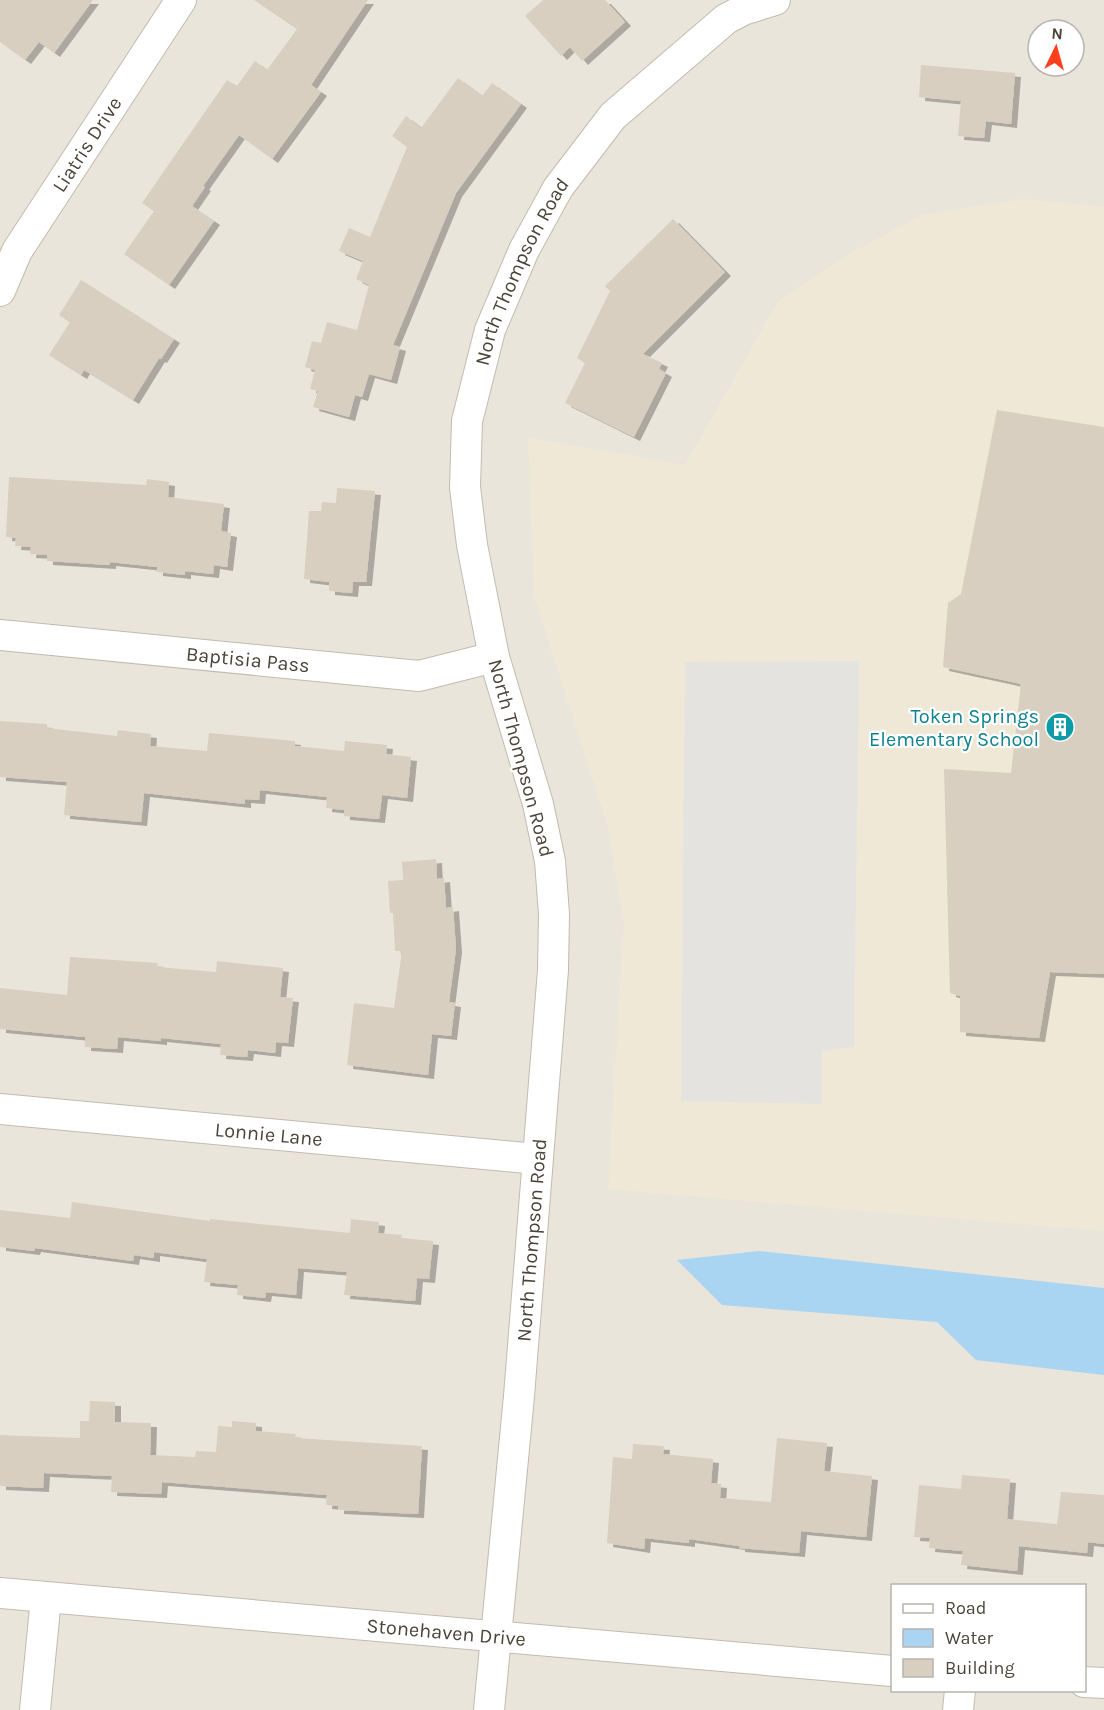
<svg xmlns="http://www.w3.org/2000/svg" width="1104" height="1710" font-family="Karla,sans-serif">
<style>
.residential{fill:#eae5da;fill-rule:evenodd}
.education{fill:#efe8d6}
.parking{fill:#e5e3e0}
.water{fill:#a9d4f2}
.building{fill:#d8cfc1;filter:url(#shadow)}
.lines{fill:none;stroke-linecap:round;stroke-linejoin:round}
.minor-casing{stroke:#c2bbae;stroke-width:32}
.minor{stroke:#fff;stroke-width:30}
.labels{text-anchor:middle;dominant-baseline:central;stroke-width:4.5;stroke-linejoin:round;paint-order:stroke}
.street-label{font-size:20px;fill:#4b4439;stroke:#fff}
.culture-label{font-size:20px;fill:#0d838f;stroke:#fff;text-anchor:end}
</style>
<defs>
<filter id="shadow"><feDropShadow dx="6" dy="4" stdDeviation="0" flood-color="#0004"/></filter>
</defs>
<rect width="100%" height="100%" fill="#f6f3ec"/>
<!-- residential -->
<path class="residential" d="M 0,0 L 1104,0 L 1104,1710 L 0,1710 ZM 1038,30 L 1074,30 L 1074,66 L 1038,66 ZM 892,1586 L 1084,1586 L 1084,1690 L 892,1690 Z"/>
<!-- education -->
<path class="education" d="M 1022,199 L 1104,207 L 1104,1231 L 608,1189 L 624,922 L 608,827 L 534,595 L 528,438 L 685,465 L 779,300 L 856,250 L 923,215 Z"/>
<!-- parking -->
<path class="parking" d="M 859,661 L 854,1047 L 822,1051 L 822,1104 L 681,1101 L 685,662 Z"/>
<!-- water -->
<path class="water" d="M 759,1251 L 1104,1288 L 1104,1375 L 976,1360 L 937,1322 L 722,1305 L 677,1260 Z"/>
<!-- building -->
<g class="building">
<path d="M 0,0 L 93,0 L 54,53 L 39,42 L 25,60 L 0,42 Z"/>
<path d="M 254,0 L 368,0 L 311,85 L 321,92 L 272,159 L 239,135 L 203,186 L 205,187 L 192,206 L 214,221 L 169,285 L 124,254 L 154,211 L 142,203 L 227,80 L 237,86 L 255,61 L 267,70 L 297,29 Z"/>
<path d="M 543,0 L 605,0 L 625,22 L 582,61 L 570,47 L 561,56 L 525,16 Z"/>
<path d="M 921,65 L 1015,73 L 1011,124 L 986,121 L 984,138 L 958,136 L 961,101 L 919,97 Z"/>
<path d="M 458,78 L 482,96 L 492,83 L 521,104 L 456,193 L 393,345 L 400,347 L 391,380 L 369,374 L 362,397 L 355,395 L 349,417 L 313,407 L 318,391 L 310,389 L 315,370 L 305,367 L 312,341 L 321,343 L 327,322 L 357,330 L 369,285 L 356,279 L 363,261 L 339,251 L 349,228 L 370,237 L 407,147 L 392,136 L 406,116 L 421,128 Z"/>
<path d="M 673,219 L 725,272 L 643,354 L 662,363 L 659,369 L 666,373 L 634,437 L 565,403 L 585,363 L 577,358 L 610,291 L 605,286 Z"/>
<path d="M 81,280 L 174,339 L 161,359 L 159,358 L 133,400 L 84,370 L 81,375 L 49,355 L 70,322 L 59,315 Z"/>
<path d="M 997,410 L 1104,427 L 1104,974 L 1050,972 L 1039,1038 L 960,1032 L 960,996 L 950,993 L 944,769 L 1011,773 L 1021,684 L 943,667 L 948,603 L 961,594 Z"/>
<path d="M 9,477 L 146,485 L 147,479 L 169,482 L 168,497 L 224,504 L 221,531 L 231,533 L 227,567 L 214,565 L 213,574 L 185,571 L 185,575 L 157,572 L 157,567 L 110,562 L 110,565 L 47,561 L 47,555 L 30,554 L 31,547 L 15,546 L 16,538 L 6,537 Z"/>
<path d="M 337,488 L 375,491 L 366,582 L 353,582 L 352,593 L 329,591 L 329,582 L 304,579 L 309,511 L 321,511 L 322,502 L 336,503 Z"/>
<path d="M 0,721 L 47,724 L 47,728 L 117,736 L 118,730 L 151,734 L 150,746 L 207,751 L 209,733 L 295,741 L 295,746 L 344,751 L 345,741 L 387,745 L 386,754 L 411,757 L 407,798 L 382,795 L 379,819 L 344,816 L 344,810 L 326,808 L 327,797 L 260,790 L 259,800 L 245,799 L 245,804 L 144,793 L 141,822 L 64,815 L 67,782 L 0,777 Z"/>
<path d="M 436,859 L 437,879 L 444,878 L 446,908 L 453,907 L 456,949 L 449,1002 L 455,1003 L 451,1036 L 432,1034 L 428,1075 L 347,1065 L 354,1003 L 394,1008 L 402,951 L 395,951 L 393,913 L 390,913 L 388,881 L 403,880 L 402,862 Z"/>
<path d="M 70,957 L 158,963 L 157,967 L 216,972 L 217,961 L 283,968 L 280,997 L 293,998 L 288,1043 L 276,1042 L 275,1053 L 248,1050 L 247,1057 L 220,1055 L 221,1044 L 161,1038 L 161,1041 L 118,1037 L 117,1049 L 85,1047 L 85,1037 L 0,1029 L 0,988 L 67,995 Z"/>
<path d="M 72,1202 L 210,1221 L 210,1219 L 350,1233 L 351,1219 L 379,1222 L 378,1233 L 402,1235 L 401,1238 L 433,1241 L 429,1279 L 417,1278 L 415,1301 L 344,1295 L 347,1272 L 298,1268 L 296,1295 L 266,1292 L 265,1298 L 237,1295 L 238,1285 L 204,1282 L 207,1259 L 154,1252 L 154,1258 L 134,1255 L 133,1261 L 35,1248 L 34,1251 L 0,1247 L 0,1210 L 70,1218 Z"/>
<path d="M 90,1401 L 115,1402 L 115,1422 L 151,1423 L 150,1455 L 195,1457 L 196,1451 L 216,1452 L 218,1426 L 232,1427 L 232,1421 L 256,1423 L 256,1431 L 296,1434 L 295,1438 L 422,1446 L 418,1514 L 338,1510 L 338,1506 L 326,1505 L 327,1495 L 162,1482 L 161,1494 L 111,1492 L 112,1476 L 44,1473 L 43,1488 L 0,1486 L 0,1435 L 80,1438 L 80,1421 L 89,1421 Z"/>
<path d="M 777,1438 L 827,1443 L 824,1471 L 872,1476 L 866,1537 L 801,1531 L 799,1553 L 739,1548 L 739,1546 L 689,1539 L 689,1543 L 645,1538 L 644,1549 L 607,1543 L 613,1457 L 632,1459 L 633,1444 L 664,1446 L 663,1454 L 713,1459 L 711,1483 L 721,1484 L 720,1498 L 771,1502 Z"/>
<path d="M 962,1475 L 1010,1479 L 1007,1519 L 1057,1524 L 1061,1492 L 1104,1495 L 1104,1544 L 1088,1542 L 1087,1553 L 1019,1546 L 1017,1571 L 961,1565 L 963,1551 L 929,1548 L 930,1538 L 914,1537 L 919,1485 L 961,1489 Z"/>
</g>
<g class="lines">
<!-- minor casing -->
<g class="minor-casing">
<g id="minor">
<path id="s1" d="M 0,291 L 17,251 L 181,0"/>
<path id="s2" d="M 0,635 L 419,676 L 494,657"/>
<path id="s3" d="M 0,1109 L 537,1159"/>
<path id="s4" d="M 0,1593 L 892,1671"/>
<path d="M 1084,1682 L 1104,1683"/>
<path d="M 35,1710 L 46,1598"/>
<path id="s5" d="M 489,1710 L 519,1396 L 553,970 L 554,914 L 550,861 L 538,804 L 494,657 L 472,545 L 465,487 L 467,421 L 490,330 L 524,250 L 558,188 L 613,116 L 726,19 L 743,10 L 775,0"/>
<path d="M 958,1710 L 960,1690"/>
</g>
</g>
<!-- minor -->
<use href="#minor" class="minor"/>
</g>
<!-- icons -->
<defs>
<g id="building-disc" transform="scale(1.5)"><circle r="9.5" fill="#0f9aa8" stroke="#fff"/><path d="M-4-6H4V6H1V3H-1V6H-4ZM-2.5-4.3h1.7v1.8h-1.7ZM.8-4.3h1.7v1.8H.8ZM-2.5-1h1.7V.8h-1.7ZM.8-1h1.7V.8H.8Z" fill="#fff"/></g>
</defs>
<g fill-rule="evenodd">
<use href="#building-disc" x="1060" y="727"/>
</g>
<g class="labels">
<!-- street labels -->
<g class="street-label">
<text stroke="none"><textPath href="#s1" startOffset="171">Liatris Drive</textPath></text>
<text stroke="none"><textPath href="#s5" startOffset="1462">North Thompson Road</textPath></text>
<text stroke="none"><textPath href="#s2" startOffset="249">Baptisia Pass</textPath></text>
<text transform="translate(521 758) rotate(75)">North Thompson Road</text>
<text stroke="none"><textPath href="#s3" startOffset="270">Lonnie Lane</textPath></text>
<text stroke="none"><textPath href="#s5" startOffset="472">North Thompson Road</textPath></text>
<text stroke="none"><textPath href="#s4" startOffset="448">Stonehaven Drive</textPath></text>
</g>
<!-- culture labels -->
<g class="culture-label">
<text x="1039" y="716">Token Springs<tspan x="1039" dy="23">Elementary School</tspan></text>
</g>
</g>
<!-- legend -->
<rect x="891" y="1584" width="195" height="108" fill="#ffffff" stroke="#b7b4b0" stroke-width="1.5"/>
<rect x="903" y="1604" width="30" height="9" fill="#ffffff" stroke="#b7b4b0" stroke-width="1.5"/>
<text x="945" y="1614" font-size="18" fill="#4b4439">Road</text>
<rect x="903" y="1629" width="30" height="18" fill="#a9d4f2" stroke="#b7b4b0" stroke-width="1.5"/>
<text x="945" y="1644" font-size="18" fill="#4b4439">Water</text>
<rect x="903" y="1659" width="30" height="18" fill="#d8cfc1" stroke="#b7b4b0" stroke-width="1.5"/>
<text x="945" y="1674" font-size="18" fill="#4b4439">Building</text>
<!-- north arrow -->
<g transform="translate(1056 48) rotate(5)"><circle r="28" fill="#ffffff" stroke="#b7b4b0" stroke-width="1.5"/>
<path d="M0-4.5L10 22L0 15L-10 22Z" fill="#fc3f1d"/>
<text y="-9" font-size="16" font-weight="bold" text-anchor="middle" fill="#4b4439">N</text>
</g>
</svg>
